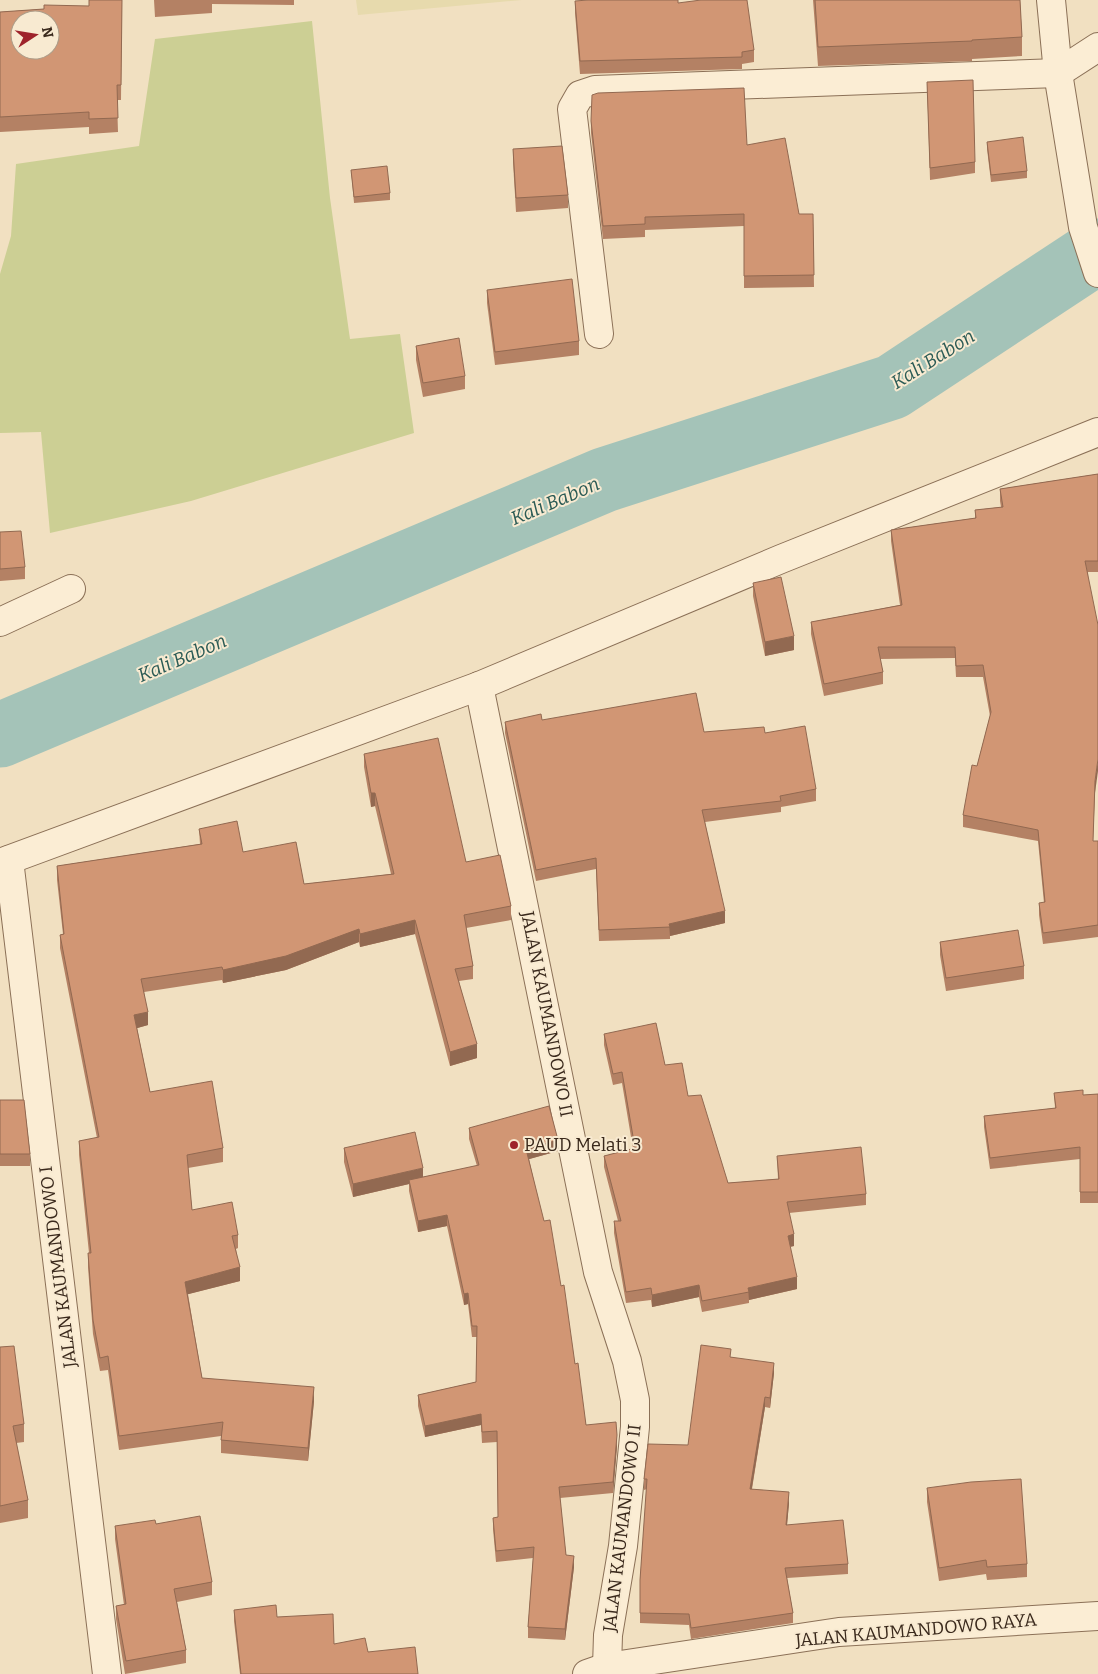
<svg xmlns="http://www.w3.org/2000/svg" width="1098" height="1674" font-family="Bitter,serif">
<style>
.farmland{fill:#e7daad}
.green{fill:#cccf94}
.lines{fill:none;stroke-linecap:round;stroke-linejoin:round}
.river{stroke:#a4c3b8;stroke-width:65}
.minor-casing{stroke:#8b7057;stroke-width:30}
.minor{stroke:#fbedd4;stroke-width:28}
.wall{fill:#b48164}
.shaded-wall{fill:#926951}
.building{fill:#d19674;stroke:#926951;fill-rule:evenodd}
.poi-dot{fill:#9e232b;stroke:#f8ead1;stroke-width:2}
.labels{text-anchor:middle;dominant-baseline:central;stroke-width:4;stroke-linejoin:round;paint-order:stroke}
.street-label{font-size:18px;fill:#3a291c;stroke:#f8ead1}
.poi-label{font-size:18px;fill:#3a291c;stroke:#f8ead1;text-anchor:start}
.water-label{font-size:19px;font-style:italic;fill:#2b5b55;stroke:#f8ead1}
</style>
<rect width="100%" height="100%" fill="#f1e0c1"/>
<!-- farmland -->
<path class="farmland" d="M 356,0 L 522,0 L 358,15 Z"/>
<!-- green -->
<path class="green" d="M 312,21 L 330,198 L 350,339 L 400,334 L 414,433 L 191,501 L 50,533 L 41,432 L 0,433 L 0,274 L 11,236 L 16,164 L 139,146 L 155,39 Z"/>
<g class="lines">
<!-- river -->
<path class="river" d="M 0,735 L 604,480 L 892,387 L 1098,251"/>
<!-- minor casing -->
<g class="minor-casing">
<g id="minor">
<path d="M 1051,0 L 1058,73 L 1083,227 L 1098,273"/>
<path d="M 1058,73 L 1098,47"/>
<path d="M 599,334 L 572,109 L 580,95 L 595,90 L 1058,73"/>
<path d="M 0,622 L 71,589"/>
<path d="M 479,686 L 598,1272 L 627,1361 L 635,1400 L 635,1427 L 623,1546 L 608,1635 L 607,1667"/>
<path d="M 9,860 L 107,1674"/>
<path d="M 0,863 L 479,686 L 781,559 L 1098,432"/>
<path d="M 587,1674 L 607,1667 L 839,1632 L 1098,1616"/>
</g>
</g>
<!-- minor -->
<use href="#minor" class="minor"/>
</g>
<!-- wall -->
<g class="wall">
<path d="M 122,0 L 121,100 L 117,100 L 118,132 L 89,134 L 89,127 L 0,132 L 0,12 L 44,9 L 89,6 Z"/>
<path d="M 154,0 L 294,0 L 294,5 L 212,4 L 212,13 L 155,17 Z"/>
<path d="M 813,0 L 1020,0 L 1022,37 L 1022,56 L 972,59 L 972,61 L 818,66 Z"/>
<path d="M 575,1 L 678,3 L 754,50 L 754,62 L 742,64 L 742,69 L 580,74 L 575,13 Z"/>
<path d="M 927,82 L 975,162 L 975,173 L 930,180 Z"/>
<path d="M 591,121 L 799,214 L 813,214 L 814,287 L 744,288 L 744,226 L 645,230 L 645,237 L 603,239 L 591,133 Z"/>
<path d="M 987,142 L 1027,171 L 1027,178 L 991,182 L 987,149 Z"/>
<path d="M 513,149 L 568,195 L 568,208 L 516,212 L 513,162 Z"/>
<path d="M 351,170 L 390,193 L 390,200 L 354,203 Z"/>
<path d="M 487,290 L 579,341 L 579,355 L 495,365 L 487,303 Z"/>
<path d="M 416,346 L 465,376 L 465,389 L 423,397 L 416,360 Z"/>
<path d="M 1098,474 L 1098,572 L 1088,572 L 1095,793 L 1093,841 L 1098,841 L 1098,937 L 1043,944 L 1039,915 L 1039,903 L 1044,903 L 1038,841 L 963,827 L 963,815 L 977,766 L 990,716 L 983,677 L 956,677 L 955,658 L 880,659 L 883,672 L 883,684 L 824,696 L 811,634 L 811,622 L 900,605 L 891,541 L 891,530 L 975,518 L 975,510 L 1001,507 L 1000,501 L 1000,489 Z"/>
<path d="M 0,532 L 25,567 L 25,579 L 0,581 Z"/>
<path d="M 753,583 L 794,650 L 765,656 L 753,596 Z"/>
<path d="M 542,720 L 704,732 L 765,733 L 816,789 L 816,801 L 781,807 L 781,812 L 705,822 L 725,923 L 670,936 L 670,939 L 599,941 L 596,869 L 536,881 L 505,733 L 505,722 Z"/>
<path d="M 364,754 L 466,862 L 511,906 L 511,920 L 466,928 L 473,966 L 473,979 L 459,981 L 477,1058 L 450,1066 L 415,934 L 360,947 L 359,942 L 286,970 L 223,983 L 222,980 L 144,992 L 148,1025 L 137,1028 L 150,1092 L 223,1148 L 223,1162 L 188,1168 L 192,1210 L 238,1235 L 238,1248 L 236,1249 L 240,1281 L 188,1294 L 202,1378 L 314,1401 L 308,1461 L 221,1453 L 221,1436 L 119,1450 L 108,1370 L 100,1371 L 93,1334 L 88,1267 L 88,1253 L 89,1253 L 79,1155 L 79,1141 L 97,1138 L 60,948 L 60,935 L 63,934 L 57,880 L 57,866 L 200,844 L 199,829 L 304,884 L 391,874 L 375,806 L 371,807 L 364,767 Z"/>
<path d="M 940,942 L 1024,966 L 1024,979 L 946,991 L 940,955 Z"/>
<path d="M 604,1034 L 665,1065 L 688,1096 L 728,1183 L 778,1179 L 777,1156 L 866,1194 L 866,1205 L 789,1213 L 794,1246 L 790,1247 L 797,1289 L 749,1300 L 749,1303 L 702,1312 L 699,1297 L 652,1307 L 651,1300 L 626,1303 L 614,1233 L 614,1221 L 618,1221 L 604,1167 L 604,1156 L 633,1149 L 622,1083 L 613,1085 L 604,1045 Z"/>
<path d="M 1054,1093 L 1083,1095 L 1098,1094 L 1098,1203 L 1080,1203 L 1080,1159 L 990,1169 L 984,1127 L 984,1116 L 1055,1108 Z"/>
<path d="M 0,1100 L 30,1154 L 30,1166 L 0,1166 Z"/>
<path d="M 469,1128 L 558,1151 L 529,1159 L 575,1364 L 586,1425 L 617,1446 L 613,1493 L 560,1498 L 566,1555 L 574,1567 L 565,1640 L 528,1638 L 528,1627 L 533,1558 L 496,1562 L 493,1529 L 493,1518 L 498,1517 L 497,1442 L 482,1443 L 481,1425 L 425,1437 L 418,1406 L 418,1395 L 476,1382 L 477,1337 L 472,1337 L 468,1304 L 464,1305 L 447,1226 L 418,1232 L 409,1191 L 409,1184 L 353,1197 L 344,1162 L 344,1148 L 423,1177 L 477,1166 L 469,1139 Z"/>
<path d="M 0,1347 L 24,1424 L 24,1442 L 16,1443 L 28,1500 L 28,1518 L 0,1523 Z"/>
<path d="M 731,1357 L 774,1373 L 770,1408 L 765,1407 L 752,1489 L 789,1503 L 787,1525 L 848,1564 L 848,1574 L 787,1578 L 793,1613 L 793,1623 L 691,1639 L 689,1625 L 640,1623 L 640,1580 L 647,1489 L 644,1490 L 644,1479 L 688,1445 Z"/>
<path d="M 927,1488 L 1027,1564 L 1027,1577 L 987,1580 L 986,1574 L 939,1581 L 927,1502 Z"/>
<path d="M 156,1524 L 212,1582 L 212,1595 L 177,1602 L 186,1650 L 186,1663 L 125,1674 L 116,1619 L 116,1606 L 124,1605 L 115,1539 L 115,1526 Z"/>
<path d="M 234,1610 L 277,1617 L 334,1644 L 368,1652 L 418,1674 L 240,1674 L 234,1621 Z"/>
</g>
<!-- shaded-wall -->
<g class="shaded-wall">
<path d="M 794,636 L 794,650 L 765,656 L 765,642 Z"/>
<path d="M 1098,759 L 1098,771 L 1095,793 L 1095,781 Z"/>
<path d="M 371,793 L 375,793 L 375,806 L 371,807 Z"/>
<path d="M 725,911 L 725,923 L 670,936 L 669,924 Z"/>
<path d="M 415,920 L 415,934 L 360,947 L 360,934 Z"/>
<path d="M 359,929 L 359,942 L 286,970 L 223,983 L 223,970 Z"/>
<path d="M 148,1012 L 148,1025 L 134,1029 L 134,1015 Z"/>
<path d="M 477,1044 L 477,1058 L 450,1066 L 450,1052 Z"/>
<path d="M 558,1140 L 558,1151 L 526,1160 L 526,1149 Z"/>
<path d="M 423,1168 L 423,1181 L 409,1180 L 409,1184 L 353,1197 L 353,1184 Z"/>
<path d="M 447,1215 L 447,1226 L 418,1232 L 418,1221 Z"/>
<path d="M 794,1234 L 794,1246 L 788,1247 L 788,1236 Z"/>
<path d="M 240,1267 L 240,1281 L 185,1295 L 185,1282 Z"/>
<path d="M 797,1277 L 797,1289 L 749,1300 L 748,1288 Z"/>
<path d="M 699,1285 L 699,1297 L 652,1307 L 652,1295 Z"/>
<path d="M 468,1293 L 468,1304 L 464,1305 L 464,1294 Z"/>
<path d="M 774,1363 L 774,1373 L 770,1408 L 770,1398 Z"/>
<path d="M 314,1387 L 314,1401 L 308,1461 L 308,1448 Z"/>
<path d="M 765,1397 L 765,1407 L 750,1499 L 750,1489 Z"/>
<path d="M 481,1414 L 481,1425 L 425,1437 L 425,1426 Z"/>
<path d="M 617,1435 L 617,1446 L 613,1493 L 613,1482 Z"/>
<path d="M 789,1492 L 789,1503 L 786,1536 L 786,1525 Z"/>
<path d="M 574,1556 L 574,1567 L 565,1640 L 565,1629 Z"/>
</g>
<!-- building -->
<g class="building">
<path d="M 89,0 L 122,0 L 121,85 L 117,85 L 118,118 L 89,119 L 89,112 L 0,117 L 0,12 L 44,9 L 44,5 L 89,6 ZM 20,20 L 50,20 L 50,50 L 20,50 Z"/>
<path d="M 588,0 L 678,0 L 678,3 L 701,0 L 747,0 L 754,50 L 742,52 L 742,57 L 580,61 L 575,1 Z"/>
<path d="M 815,0 L 1020,0 L 1022,37 L 972,40 L 972,41 L 818,47 Z"/>
<path d="M 973,80 L 975,162 L 930,168 L 927,82 Z"/>
<path d="M 744,88 L 747,145 L 785,138 L 799,214 L 813,214 L 814,275 L 744,276 L 744,214 L 645,217 L 645,224 L 603,226 L 591,121 L 592,95 L 598,93 Z"/>
<path d="M 1023,137 L 1027,171 L 991,175 L 987,142 Z"/>
<path d="M 562,146 L 568,195 L 516,198 L 513,149 Z"/>
<path d="M 387,166 L 390,193 L 354,197 L 351,170 Z"/>
<path d="M 572,279 L 579,341 L 495,352 L 487,290 Z"/>
<path d="M 459,338 L 465,376 L 423,383 L 416,346 Z"/>
<path d="M 1098,474 L 1098,561 L 1085,561 L 1098,625 L 1098,759 L 1095,781 L 1093,841 L 1098,841 L 1098,925 L 1043,933 L 1039,903 L 1045,902 L 1038,830 L 963,815 L 972,765 L 977,766 L 991,712 L 983,665 L 956,666 L 955,647 L 878,647 L 883,672 L 824,684 L 811,622 L 902,605 L 891,530 L 976,518 L 975,510 L 1003,507 L 1000,489 Z"/>
<path d="M 21,531 L 25,567 L 0,569 L 0,532 Z"/>
<path d="M 781,577 L 794,636 L 765,642 L 753,583 Z"/>
<path d="M 696,693 L 704,732 L 764,727 L 765,733 L 805,726 L 816,789 L 780,796 L 781,801 L 702,810 L 725,911 L 669,924 L 670,927 L 599,930 L 596,858 L 536,870 L 505,722 L 541,714 L 542,720 Z"/>
<path d="M 438,738 L 466,862 L 500,855 L 511,906 L 464,915 L 473,966 L 455,969 L 477,1044 L 450,1052 L 415,920 L 360,934 L 359,929 L 286,956 L 223,970 L 222,967 L 141,979 L 148,1012 L 134,1015 L 150,1092 L 212,1081 L 223,1148 L 187,1155 L 192,1210 L 232,1202 L 238,1235 L 232,1236 L 240,1267 L 185,1282 L 202,1378 L 314,1387 L 308,1448 L 221,1440 L 223,1422 L 119,1436 L 108,1356 L 100,1358 L 93,1320 L 88,1253 L 91,1253 L 79,1141 L 99,1137 L 60,935 L 64,934 L 57,866 L 202,844 L 199,829 L 237,821 L 243,852 L 296,842 L 304,884 L 394,874 L 375,793 L 371,793 L 364,754 Z"/>
<path d="M 1018,930 L 1024,966 L 946,978 L 940,942 Z"/>
<path d="M 656,1023 L 665,1065 L 682,1063 L 688,1096 L 701,1095 L 728,1183 L 779,1179 L 777,1156 L 861,1147 L 866,1194 L 787,1202 L 794,1234 L 788,1236 L 797,1277 L 748,1288 L 749,1292 L 702,1301 L 699,1285 L 652,1295 L 651,1288 L 626,1292 L 614,1221 L 621,1221 L 604,1156 L 635,1148 L 622,1072 L 613,1074 L 604,1034 Z"/>
<path d="M 1083,1090 L 1083,1095 L 1098,1094 L 1098,1192 L 1080,1192 L 1080,1147 L 990,1158 L 984,1116 L 1056,1108 L 1054,1093 Z"/>
<path d="M 0,1100 L 24,1100 L 30,1154 L 0,1154 Z"/>
<path d="M 549,1106 L 558,1140 L 526,1149 L 544,1221 L 550,1220 L 561,1286 L 564,1285 L 575,1364 L 578,1363 L 586,1425 L 616,1422 L 617,1435 L 613,1482 L 559,1487 L 566,1555 L 574,1556 L 565,1629 L 528,1627 L 534,1547 L 496,1551 L 493,1518 L 498,1517 L 497,1431 L 482,1432 L 481,1414 L 425,1426 L 418,1395 L 476,1382 L 477,1326 L 472,1326 L 468,1293 L 464,1294 L 447,1215 L 418,1221 L 409,1180 L 479,1165 L 469,1128 Z"/>
<path d="M 415,1132 L 423,1168 L 353,1184 L 344,1148 Z"/>
<path d="M 701,1345 L 731,1349 L 730,1357 L 774,1363 L 770,1398 L 765,1397 L 750,1489 L 789,1492 L 786,1525 L 843,1520 L 848,1564 L 785,1568 L 793,1613 L 691,1628 L 689,1614 L 640,1613 L 640,1580 L 647,1479 L 644,1479 L 648,1444 L 688,1445 Z"/>
<path d="M 14,1346 L 24,1424 L 13,1426 L 28,1500 L 0,1506 L 0,1347 Z"/>
<path d="M 1021,1479 L 1027,1564 L 987,1567 L 986,1560 L 939,1568 L 927,1488 L 971,1482 Z"/>
<path d="M 200,1516 L 212,1582 L 174,1589 L 186,1650 L 126,1661 L 116,1606 L 126,1604 L 115,1526 L 155,1520 L 156,1524 Z"/>
<path d="M 276,1605 L 277,1617 L 333,1614 L 334,1644 L 365,1638 L 368,1652 L 415,1647 L 418,1674 L 241,1674 L 234,1610 Z"/>
</g>
<!-- markers -->
<circle class="poi-dot" cx="514" cy="1145" r="5"/>
<g class="labels">
<!-- street labels -->
<g class="street-label">
<text transform="translate(547 1014) rotate(79)">JALAN KAUMANDOWO II</text>
<text transform="translate(58 1267) rotate(-97)">JALAN KAUMANDOWO I</text>
<text transform="translate(622 1528) rotate(-83)">JALAN KAUMANDOWO II</text>
<text transform="translate(916 1630) rotate(-5)">JALAN KAUMANDOWO RAYA</text>
</g>
<!-- poi labels -->
<g class="poi-label">
<text x="524" y="1145">PAUD Melati 3</text>
</g>
<!-- water labels -->
<g class="water-label">
<text transform="translate(933 359) rotate(-32)">Kali Babon</text>
<text transform="translate(555 501) rotate(-23)">Kali Babon</text>
<text transform="translate(182 658) rotate(-23)">Kali Babon</text>
</g>
</g>
<!-- north arrow -->
<g transform="translate(35 35) rotate(78)"><circle r="24" fill="#f8ead1" stroke="#ac9d89"/>
<path d="M0-4L9 19L0 12L-9 19Z" fill="#9e232b"/>
<text y="-8" font-size="14" font-weight="bold" text-anchor="middle" fill="#3a291c">N</text>
</g>
</svg>
